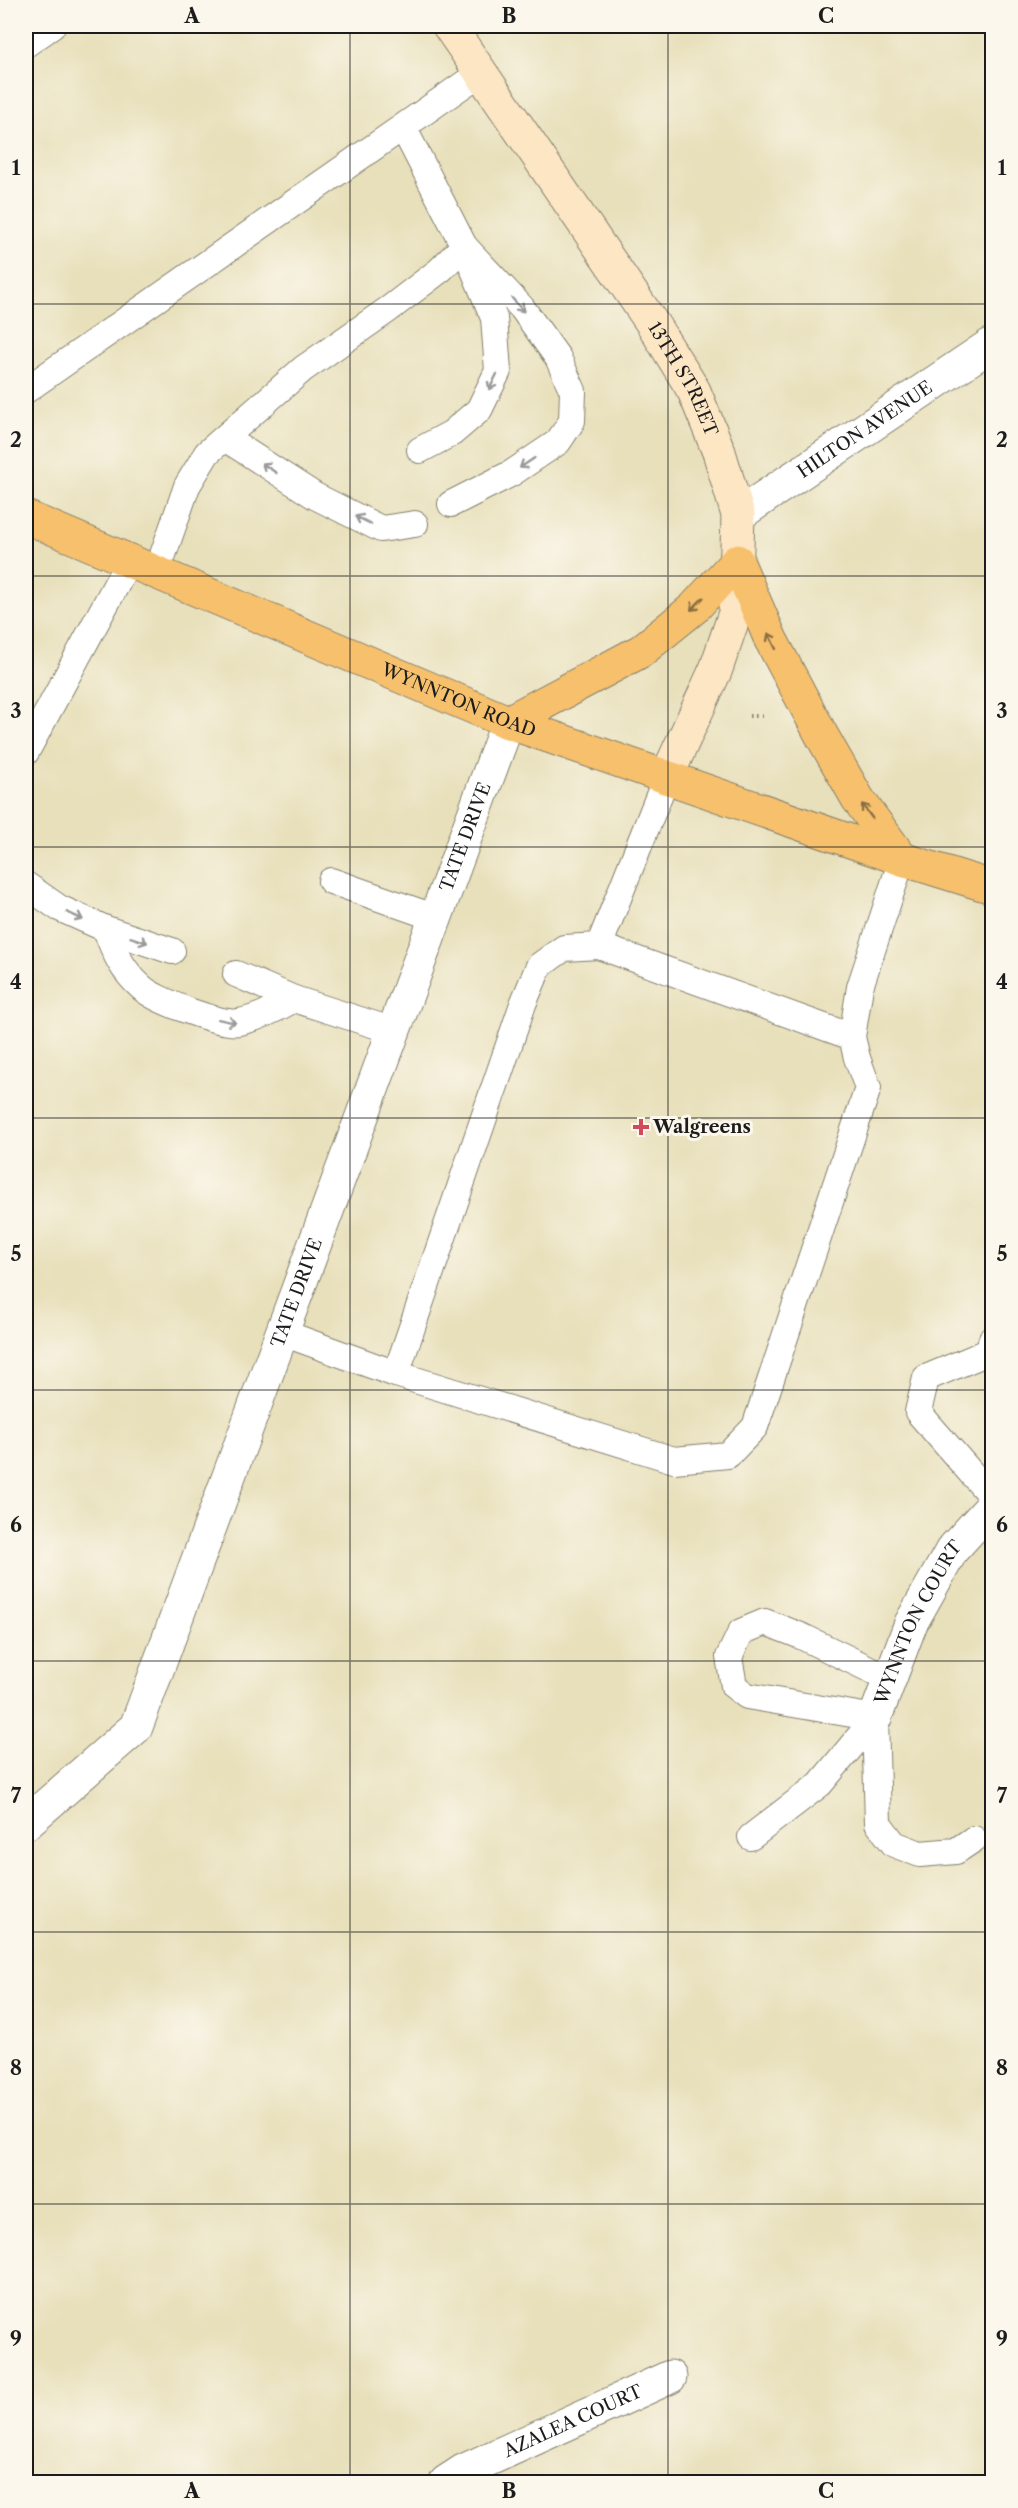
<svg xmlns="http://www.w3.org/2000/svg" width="1018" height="2508" font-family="'Libre Caslon Text',serif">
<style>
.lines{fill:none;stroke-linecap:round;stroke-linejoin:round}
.service-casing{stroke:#827e6c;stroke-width:28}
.minor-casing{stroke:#827e6c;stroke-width:35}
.tertiary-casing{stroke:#827e6c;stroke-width:35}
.secondary-casing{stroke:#827e6c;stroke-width:35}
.primary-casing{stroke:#827e6c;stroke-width:35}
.path{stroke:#827e6c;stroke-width:4;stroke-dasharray:1.5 4.5;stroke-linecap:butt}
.service{stroke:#fff;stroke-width:26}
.minor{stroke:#fff;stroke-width:33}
.tertiary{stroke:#fff;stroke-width:33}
.secondary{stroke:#fce6c4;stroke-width:33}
.primary{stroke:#f7c06c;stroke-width:33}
.oneway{stroke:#999}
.oneway2{stroke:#8a6e44}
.grid{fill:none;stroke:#1c1c1c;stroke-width:1.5;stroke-opacity:0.55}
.poi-dot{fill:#d1495b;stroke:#fbf7ec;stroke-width:2}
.labels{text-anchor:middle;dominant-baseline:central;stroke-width:6;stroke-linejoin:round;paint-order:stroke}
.street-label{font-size:18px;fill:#1c1c1c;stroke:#fbf7ec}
.poi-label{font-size:18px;font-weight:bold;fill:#1c1c1c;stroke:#fbf7ec;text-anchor:start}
.neatline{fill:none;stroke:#1c1c1c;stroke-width:2}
.grid-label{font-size:20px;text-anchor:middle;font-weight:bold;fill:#1c1c1c}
</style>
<rect width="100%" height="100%" fill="#fbf7ec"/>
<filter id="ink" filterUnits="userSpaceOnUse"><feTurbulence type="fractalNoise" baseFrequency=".0167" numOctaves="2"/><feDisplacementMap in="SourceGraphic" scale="12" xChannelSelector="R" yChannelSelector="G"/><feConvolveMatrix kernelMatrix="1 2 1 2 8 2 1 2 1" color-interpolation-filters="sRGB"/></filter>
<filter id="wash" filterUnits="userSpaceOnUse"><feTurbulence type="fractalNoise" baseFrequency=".008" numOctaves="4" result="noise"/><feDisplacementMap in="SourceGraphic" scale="24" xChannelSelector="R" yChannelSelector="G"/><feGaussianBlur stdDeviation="1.35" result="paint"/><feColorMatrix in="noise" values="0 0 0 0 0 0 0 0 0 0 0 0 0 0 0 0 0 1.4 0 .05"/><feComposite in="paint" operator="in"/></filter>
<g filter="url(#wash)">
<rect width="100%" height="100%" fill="#e8e0bb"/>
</g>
<g filter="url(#ink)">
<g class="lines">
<!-- service casing -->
<g class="service-casing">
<g id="service">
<path d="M 26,44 L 52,26"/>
<path d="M 26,390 L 480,73"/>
<path d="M 225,438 L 315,496 L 381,529 L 415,524"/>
<path d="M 420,450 L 452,433 L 479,410 L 498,371 L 494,318 L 471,263"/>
<path d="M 451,504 L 512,473 L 558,442 L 572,421 L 573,391 L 558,358 L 522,308 L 464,246"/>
<path d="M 157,572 L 187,486 L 207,453 L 303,369 L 389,309 L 440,270 L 464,246 L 403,127"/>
<path d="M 26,752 L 129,561"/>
<path d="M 331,881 L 436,918"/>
<path d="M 26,885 L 59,908 L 106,929 C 114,952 122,970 141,987 C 154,1000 222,1026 239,1022 C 259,1018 277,1009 294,999 L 394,1031"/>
<path d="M 106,929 L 172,951"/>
<path d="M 599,946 L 852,1037"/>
<path d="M 236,974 L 294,999"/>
<path d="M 283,1333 L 396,1374 L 674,1460 L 728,1455 L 755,1427 L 868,1088 L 857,1058 L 852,1037 L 860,987 L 902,859"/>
<path d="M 992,1339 L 988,1352 L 926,1378 L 918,1412 L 992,1497"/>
<path d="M 396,1374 L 523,1004 L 539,966 L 564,948 L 599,946 L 666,778"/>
<path d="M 875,1718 L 747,1696 L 734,1686 L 729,1657 L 741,1632 L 765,1622 L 801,1636 L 890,1679"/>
<path d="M 875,1718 L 878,1823 L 894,1844 L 920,1854 L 956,1851 L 974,1839"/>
<path d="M 751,1837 L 820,1784 L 875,1718"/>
</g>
</g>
<!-- minor casing -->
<g class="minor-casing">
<g id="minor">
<path id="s1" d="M 875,1718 L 911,1623 L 952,1550 L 992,1506"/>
<path id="s2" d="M 26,1823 L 136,1727 L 508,722"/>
<path id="s3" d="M 446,2482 L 463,2471 L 670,2377"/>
</g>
</g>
<!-- tertiary casing -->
<g class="tertiary-casing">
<g id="tertiary">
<path id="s4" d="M 738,515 L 992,344"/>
</g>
</g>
<!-- secondary casing -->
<g class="secondary-casing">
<g id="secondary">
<path id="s5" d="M 449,26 L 654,326 L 694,391 L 719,452 L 738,515 L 735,613 L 716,669 L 666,778"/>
</g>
</g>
<!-- primary casing -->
<g class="primary-casing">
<g id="primary">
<path id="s6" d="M 26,517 L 508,722 L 902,859 L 992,887"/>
<path d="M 508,722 L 641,651 L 694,608 L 737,561 L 771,640 L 822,736 L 858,799 L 902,859"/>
</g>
</g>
<!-- path -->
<path class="path" d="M 749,716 L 764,716"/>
<!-- service -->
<use href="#service" class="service"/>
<!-- minor -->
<use href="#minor" class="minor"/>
<!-- tertiary -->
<use href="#tertiary" class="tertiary"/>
<!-- secondary -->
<use href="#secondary" class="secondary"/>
<!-- primary -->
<use href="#primary" class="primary"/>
</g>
<!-- one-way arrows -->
<defs><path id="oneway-shaft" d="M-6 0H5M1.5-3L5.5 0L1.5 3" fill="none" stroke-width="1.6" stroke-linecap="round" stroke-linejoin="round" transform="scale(1.5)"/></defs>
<g class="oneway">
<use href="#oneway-shaft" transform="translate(518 305) rotate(49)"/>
<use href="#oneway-shaft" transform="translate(493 382) rotate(116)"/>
<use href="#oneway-shaft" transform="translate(527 463) rotate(146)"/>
<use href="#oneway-shaft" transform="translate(269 468) rotate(-146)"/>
<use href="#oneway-shaft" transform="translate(363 520) rotate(-154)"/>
<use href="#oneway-shaft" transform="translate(75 916) rotate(25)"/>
<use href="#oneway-shaft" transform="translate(139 940) rotate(18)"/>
<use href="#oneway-shaft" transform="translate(227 1021) rotate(12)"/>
</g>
<g class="oneway2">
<use href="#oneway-shaft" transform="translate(697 604) rotate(135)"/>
<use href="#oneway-shaft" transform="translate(772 641) rotate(-116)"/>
<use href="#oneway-shaft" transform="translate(867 811) rotate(-126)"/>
</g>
</g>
<!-- grid -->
<path class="grid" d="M 350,26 L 350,2482M 668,26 L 668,2482M 26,304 L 992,304M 26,576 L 992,576M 26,847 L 992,847M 26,1118 L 992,1118M 26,1390 L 992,1390M 26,1661 L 992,1661M 26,1932 L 992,1932M 26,2204 L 992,2204"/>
<!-- markers -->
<path class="poi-dot" d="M638 1118h6v6h6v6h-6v6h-6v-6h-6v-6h6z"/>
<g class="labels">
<!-- street labels -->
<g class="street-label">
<text stroke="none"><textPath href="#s5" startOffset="424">13TH STREET</textPath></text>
<text stroke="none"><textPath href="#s4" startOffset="153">HILTON AVENUE</textPath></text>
<text stroke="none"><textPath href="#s6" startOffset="470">WYNNTON ROAD</textPath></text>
<text stroke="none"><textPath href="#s2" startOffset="1095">TATE DRIVE</textPath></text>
<text stroke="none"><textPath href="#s2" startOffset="609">TATE DRIVE</textPath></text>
<text stroke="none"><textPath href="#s1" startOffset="105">WYNNTON COURT</textPath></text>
<text stroke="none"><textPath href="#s3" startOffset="141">AZALEA COURT</textPath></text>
</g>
<!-- poi labels -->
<g class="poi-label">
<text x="653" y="1127">Walgreens</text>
</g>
</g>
<!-- margin -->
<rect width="1018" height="2508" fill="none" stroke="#fbf7ec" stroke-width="66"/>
<rect x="33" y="33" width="952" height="2442" class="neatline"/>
<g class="grid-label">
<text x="192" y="23">A</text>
<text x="509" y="23">B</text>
<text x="826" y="23">C</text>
<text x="16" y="175">1</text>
<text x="1002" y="175">1</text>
<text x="16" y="447">2</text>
<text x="1002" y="447">2</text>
<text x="16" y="718">3</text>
<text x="1002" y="718">3</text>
<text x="16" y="989">4</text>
<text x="1002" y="989">4</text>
<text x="16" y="1261">5</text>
<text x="1002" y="1261">5</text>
<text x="16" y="1532">6</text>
<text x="1002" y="1532">6</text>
<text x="16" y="1803">7</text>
<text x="1002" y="1803">7</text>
<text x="16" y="2075">8</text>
<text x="1002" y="2075">8</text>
<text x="16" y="2346">9</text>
<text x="1002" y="2346">9</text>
<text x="192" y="2498">A</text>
<text x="509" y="2498">B</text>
<text x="826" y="2498">C</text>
</g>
</svg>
